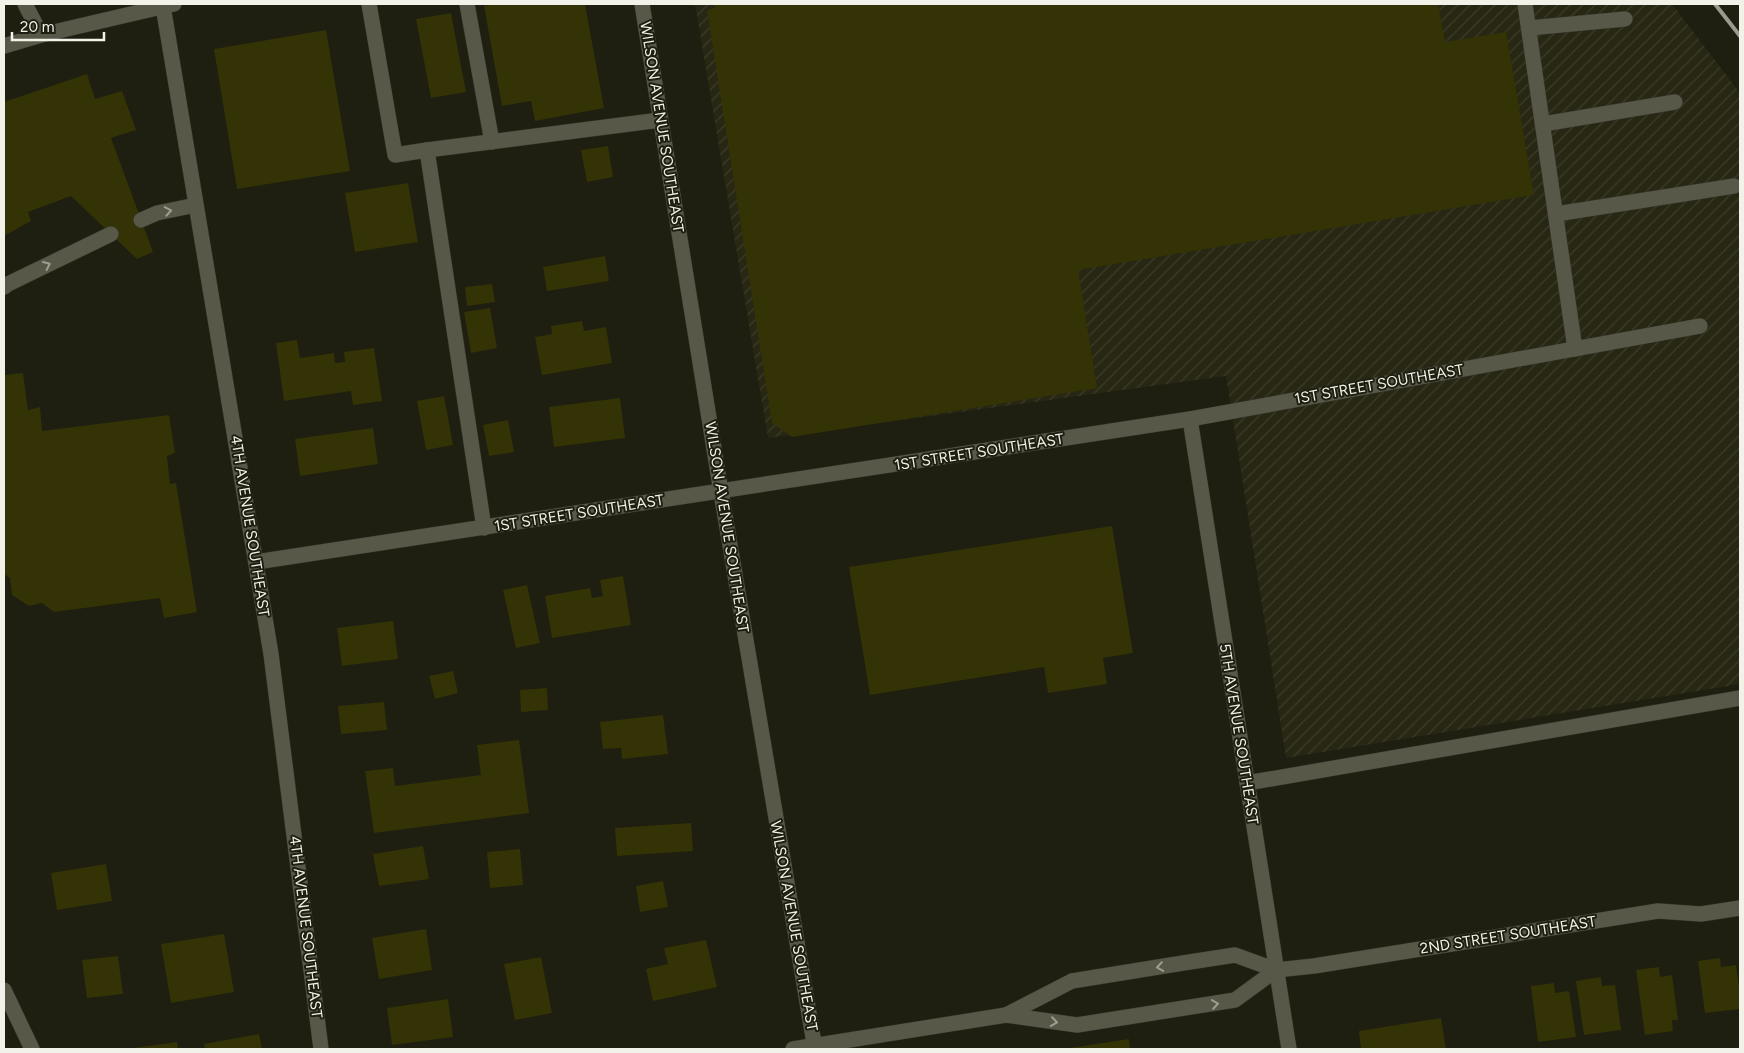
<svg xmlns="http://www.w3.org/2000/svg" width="1744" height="1053" font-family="Figtree,sans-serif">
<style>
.industrial{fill:url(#industrial-furrows)}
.building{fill:#333306}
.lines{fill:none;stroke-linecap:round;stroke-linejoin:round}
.lane-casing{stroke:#37372f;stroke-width:16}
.street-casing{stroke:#37372f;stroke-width:16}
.secondary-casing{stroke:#37372f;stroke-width:16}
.lane{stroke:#585849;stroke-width:15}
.street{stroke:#585849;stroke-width:15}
.secondary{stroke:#585849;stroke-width:15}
.rail{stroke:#9a9a90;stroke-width:4}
.oneway{stroke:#9d9d91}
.labels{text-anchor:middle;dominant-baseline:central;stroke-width:4;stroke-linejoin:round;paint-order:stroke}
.street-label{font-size:15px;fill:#f2f2e9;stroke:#1e1e11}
</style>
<defs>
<pattern id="industrial-furrows" width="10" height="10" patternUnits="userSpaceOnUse" patternTransform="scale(1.25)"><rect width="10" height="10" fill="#272713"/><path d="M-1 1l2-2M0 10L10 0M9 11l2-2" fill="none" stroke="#3c3c2a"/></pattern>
</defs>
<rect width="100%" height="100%" fill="#1e1e11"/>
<!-- industrial -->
<path class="industrial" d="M 695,4 L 1672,4 L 1740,93 L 1740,684 L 1286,758 L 1226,376 L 768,438 Z"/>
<!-- building -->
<g class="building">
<path d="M 494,4 L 585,4 L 604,108 L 535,121 L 531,101 L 502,106 L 484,6 Z"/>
<path d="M 714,4 L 1438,4 L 1445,42 L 1506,32 L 1534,195 L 1078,270 L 1097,388 L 792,437 L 772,423 L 707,10 L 715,8 Z"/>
<path d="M 451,13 L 466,92 L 431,98 L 416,19 Z"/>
<path d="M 326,30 L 350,171 L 237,189 L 214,49 Z"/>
<path d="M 87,74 L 95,99 L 122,91 L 136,130 L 111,138 L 153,252 L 137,259 L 71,196 L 28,212 L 31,221 L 4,236 L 4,102 Z"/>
<path d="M 608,146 L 613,177 L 587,182 L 581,150 Z"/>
<path d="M 408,183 L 418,242 L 355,252 L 345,193 Z"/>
<path d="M 605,256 L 609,281 L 547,291 L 543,267 Z"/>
<path d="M 492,284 L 495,302 L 467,306 L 465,287 Z"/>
<path d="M 490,308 L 497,348 L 471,353 L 464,312 Z"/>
<path d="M 582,321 L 584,331 L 606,327 L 612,363 L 542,375 L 535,337 L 552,334 L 551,326 Z"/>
<path d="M 297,340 L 300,358 L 334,353 L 335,363 L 345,362 L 344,352 L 374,348 L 382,401 L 353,405 L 351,391 L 284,401 L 276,343 Z"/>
<path d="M 23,373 L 28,410 L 40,407 L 42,431 L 169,415 L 175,453 L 167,456 L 170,484 L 176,483 L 197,612 L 164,618 L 160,598 L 54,612 L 42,603 L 29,606 L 12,595 L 10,578 L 4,574 L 4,375 Z"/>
<path d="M 444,396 L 453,445 L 426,450 L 417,401 Z"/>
<path d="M 620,398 L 625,438 L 554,447 L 549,407 Z"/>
<path d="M 508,420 L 514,452 L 489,456 L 483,425 Z"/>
<path d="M 373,428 L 378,464 L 300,476 L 295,439 Z"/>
<path d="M 1112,526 L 1133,653 L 1103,658 L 1107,684 L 1048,693 L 1044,667 L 870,695 L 849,567 Z"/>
<path d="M 623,576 L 631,625 L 552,638 L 545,596 L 590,588 L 592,598 L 603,596 L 600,580 Z"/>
<path d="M 527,585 L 540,643 L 516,648 L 503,590 Z"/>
<path d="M 393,621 L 398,659 L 342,666 L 337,628 Z"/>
<path d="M 453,671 L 458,693 L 435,699 L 429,676 Z"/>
<path d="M 547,688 L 548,710 L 521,712 L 520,690 Z"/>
<path d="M 384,702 L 387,730 L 341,734 L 338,706 Z"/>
<path d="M 663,715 L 668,754 L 622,759 L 621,748 L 603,749 L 600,722 Z"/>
<path d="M 519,740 L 529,813 L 374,833 L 365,771 L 393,768 L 395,786 L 481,775 L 477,745 Z"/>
<path d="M 691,823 L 693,851 L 617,856 L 615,828 Z"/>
<path d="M 423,846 L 429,879 L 379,886 L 373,854 Z"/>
<path d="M 520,849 L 523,885 L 490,888 L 487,852 Z"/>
<path d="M 106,864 L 112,901 L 57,910 L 51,873 Z"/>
<path d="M 663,881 L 668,907 L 640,912 L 636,886 Z"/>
<path d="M 426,929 L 432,970 L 379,979 L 372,938 Z"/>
<path d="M 224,934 L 234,992 L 171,1003 L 161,944 Z"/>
<path d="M 706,940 L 717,987 L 653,1001 L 646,969 L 668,964 L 664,948 Z"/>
<path d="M 118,956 L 123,994 L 87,998 L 82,960 Z"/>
<path d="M 541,957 L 552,1013 L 515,1020 L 504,964 Z"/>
<path d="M 1720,958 L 1721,967 L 1736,965 L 1740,995 L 1740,1009 L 1705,1013 L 1698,961 Z"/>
<path d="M 1659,967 L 1660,977 L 1672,975 L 1678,1020 L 1672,1020 L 1673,1031 L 1645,1035 L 1636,970 Z"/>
<path d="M 1601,977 L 1602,986 L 1615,985 L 1621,1030 L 1584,1035 L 1576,981 Z"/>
<path d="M 1554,983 L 1555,993 L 1569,991 L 1576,1037 L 1538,1042 L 1531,986 Z"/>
<path d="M 448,999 L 453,1037 L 392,1045 L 387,1008 Z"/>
<path d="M 1441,1018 L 1446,1049 L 1361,1049 L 1359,1031 Z"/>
<path d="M 259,1034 L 262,1049 L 205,1049 L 204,1044 Z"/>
<path d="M 1129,1039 L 1130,1049 L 1070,1049 L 1070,1048 Z"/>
<path d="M 177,1042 L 178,1049 L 133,1049 L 133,1048 Z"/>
</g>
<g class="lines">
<!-- lane casing -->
<g class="lane-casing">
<g id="lane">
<path d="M 369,4 L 395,155 L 427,150 L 484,528"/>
<path d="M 467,4 L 492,142"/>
<path d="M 1525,4 L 1575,349"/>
<path d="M 1529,28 L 1625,19"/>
<path d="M 1543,124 L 1675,102"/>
<path d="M 427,150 L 660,120"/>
<path d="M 1556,214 L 1734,186"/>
<path d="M 141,220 L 157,213 L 196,205"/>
<path d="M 4,287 L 8,284 L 111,234"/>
<path d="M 1247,783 L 1740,698"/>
</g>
</g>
<!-- street casing -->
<g class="street-casing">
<g id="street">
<path d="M 25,4 L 41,35"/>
<path d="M 163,6 L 271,654 L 321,1049"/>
<path d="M 1190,419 L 1289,1049"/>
<path d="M 256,562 L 1190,419 L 1700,326"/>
<path d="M 4,990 L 32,1049"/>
<path d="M 1006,1015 L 1072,981 L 1183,963 L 1235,955 L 1276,970 L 1314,966 L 1658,911 L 1701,914 L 1740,908"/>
<path d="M 793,1049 L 1006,1015 L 1077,1025 L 1235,1000 L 1276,970"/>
</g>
</g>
<!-- secondary casing -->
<g class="secondary-casing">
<g id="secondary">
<path d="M 642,4 L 721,492 L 815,1049"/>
<path d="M 4,46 L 41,35 L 174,4"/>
</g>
</g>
<!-- lane -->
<use href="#lane" class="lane"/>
<!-- street -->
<use href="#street" class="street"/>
<!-- secondary -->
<use href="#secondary" class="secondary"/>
<!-- rail -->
<path class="rail" d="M 1715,4 L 1740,36"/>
</g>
<!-- one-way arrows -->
<defs><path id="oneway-chevron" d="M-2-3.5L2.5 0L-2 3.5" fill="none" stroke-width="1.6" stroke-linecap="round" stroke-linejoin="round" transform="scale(1.25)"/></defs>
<g class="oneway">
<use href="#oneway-chevron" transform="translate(168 211) rotate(-10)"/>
<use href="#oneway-chevron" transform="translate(47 265) rotate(-25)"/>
<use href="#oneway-chevron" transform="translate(1160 967) rotate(171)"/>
<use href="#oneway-chevron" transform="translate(1215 1004) rotate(-9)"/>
<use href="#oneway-chevron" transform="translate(1054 1022) rotate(8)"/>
</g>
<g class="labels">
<!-- street labels -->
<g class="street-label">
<text transform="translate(662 127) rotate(81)">WILSON AVENUE SOUTHEAST</text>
<text transform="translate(1379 384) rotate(-10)">1ST STREET SOUTHEAST</text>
<text transform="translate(979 452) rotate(-9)">1ST STREET SOUTHEAST</text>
<text transform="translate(579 513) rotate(-9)">1ST STREET SOUTHEAST</text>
<text transform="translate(250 526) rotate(81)">4TH AVENUE SOUTHEAST</text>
<text transform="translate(727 527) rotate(81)">WILSON AVENUE SOUTHEAST</text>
<text transform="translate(1239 734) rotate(81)">5TH AVENUE SOUTHEAST</text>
<text transform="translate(794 926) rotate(80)">WILSON AVENUE SOUTHEAST</text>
<text transform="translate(306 927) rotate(83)">4TH AVENUE SOUTHEAST</text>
<text transform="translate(1508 935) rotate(-9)">2ND STREET SOUTHEAST</text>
</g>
</g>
<!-- border -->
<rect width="1744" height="1053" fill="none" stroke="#f2f2e9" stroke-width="10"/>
<!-- scale -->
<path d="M12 32v8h92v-8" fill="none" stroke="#f2f2e9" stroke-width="2.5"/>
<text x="20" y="32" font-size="15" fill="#f2f2e9" stroke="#1e1e11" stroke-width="4" paint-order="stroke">20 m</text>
</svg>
